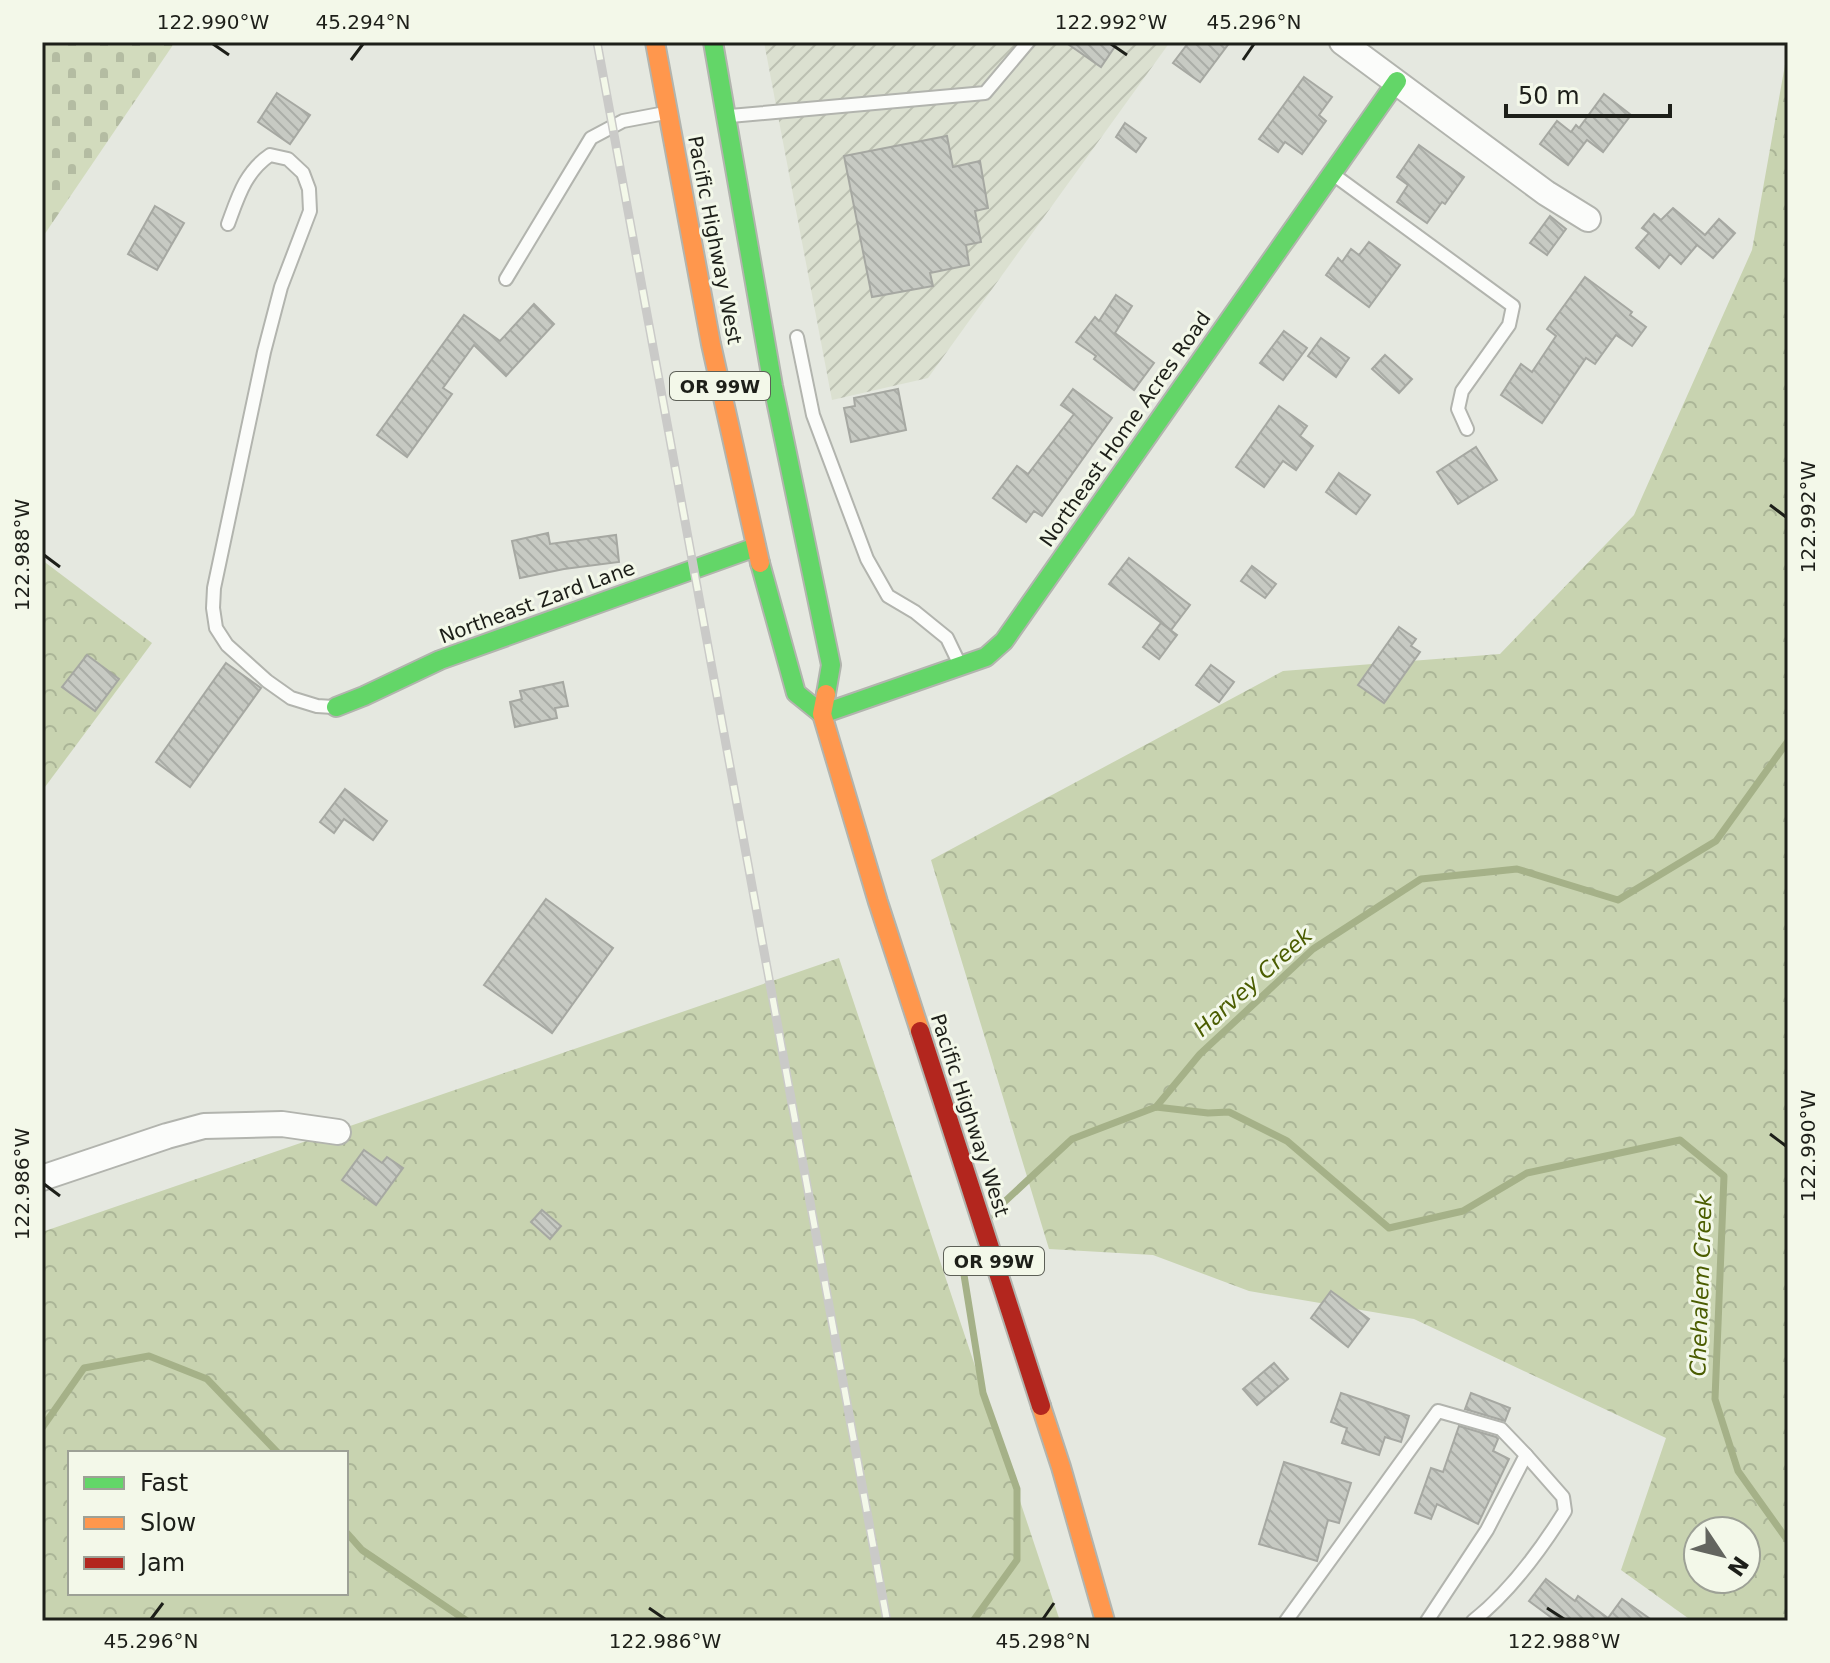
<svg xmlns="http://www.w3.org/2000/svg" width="1830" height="1663" font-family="'DejaVu Sans',sans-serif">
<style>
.industrial{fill:url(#industrial-furrows)}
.forest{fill:url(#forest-crowns);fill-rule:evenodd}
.cemetery{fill:url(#cemetery-stones)}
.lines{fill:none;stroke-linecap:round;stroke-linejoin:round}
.stream{stroke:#a5b188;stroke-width:7}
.building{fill:url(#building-back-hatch);stroke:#a6a8a2;stroke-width:2}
.lane-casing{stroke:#b2b4ae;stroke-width:16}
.street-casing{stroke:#b2b4ae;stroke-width:28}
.fast-casing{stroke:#b2b4ae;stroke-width:22}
.slow-casing{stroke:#b2b4ae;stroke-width:22}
.jam-casing{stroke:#b2b4ae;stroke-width:22}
.lane{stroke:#fbfcfa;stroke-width:12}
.street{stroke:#fbfcfa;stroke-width:24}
.fast{stroke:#63d668;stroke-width:18}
.slow{stroke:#ff974d;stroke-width:18}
.jam{stroke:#b3261e;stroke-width:18}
.rail-casing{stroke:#cacac8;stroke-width:9}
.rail{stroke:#f3f8e9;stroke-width:6;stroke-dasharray:18;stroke-linecap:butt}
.ticks{fill:none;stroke:#1d1f19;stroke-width:3}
.labels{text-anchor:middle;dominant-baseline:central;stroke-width:6;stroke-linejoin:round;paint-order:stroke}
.shield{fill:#f3f8e9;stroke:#5d6057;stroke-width:2}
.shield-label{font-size:18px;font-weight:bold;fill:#1d1f19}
.street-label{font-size:20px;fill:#1d1f19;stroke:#f3f8e9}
.water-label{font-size:22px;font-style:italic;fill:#4b5d01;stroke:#f3f8e9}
.neatline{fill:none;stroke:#1d1f19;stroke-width:3}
.ticks-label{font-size:20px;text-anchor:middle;fill:#1d1f19}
</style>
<defs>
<pattern id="industrial-furrows" width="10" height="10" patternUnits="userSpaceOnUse" patternTransform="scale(2)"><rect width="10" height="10" fill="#dbe0d0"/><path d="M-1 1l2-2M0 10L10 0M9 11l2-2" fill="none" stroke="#bcc0b2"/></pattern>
<pattern id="forest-crowns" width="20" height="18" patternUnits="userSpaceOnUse" patternTransform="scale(2)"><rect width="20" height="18" fill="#c8d3b0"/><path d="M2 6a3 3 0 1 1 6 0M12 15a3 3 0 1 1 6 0" fill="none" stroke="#abb597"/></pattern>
<pattern id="cemetery-stones" width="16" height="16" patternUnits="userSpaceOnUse" patternTransform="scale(2)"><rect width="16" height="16" fill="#d2dbbd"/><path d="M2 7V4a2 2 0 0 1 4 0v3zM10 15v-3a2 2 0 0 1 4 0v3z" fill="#b4bca2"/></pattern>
<pattern id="building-back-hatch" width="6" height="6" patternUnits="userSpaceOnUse" patternTransform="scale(2)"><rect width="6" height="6" fill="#c7cac3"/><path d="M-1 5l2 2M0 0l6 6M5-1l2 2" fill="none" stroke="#aaada7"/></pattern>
</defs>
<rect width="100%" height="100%" fill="#e5e8e0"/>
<!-- industrial -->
<path class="industrial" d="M 764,42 L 1170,42 L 928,378 L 832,400 Z"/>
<!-- forest -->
<g class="forest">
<path d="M 1788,48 L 1788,1621 L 1692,1621 L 1621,1570 L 1666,1438 L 1414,1319 L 1249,1291 L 1153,1255 L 1049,1249 L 931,860 L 1283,671 L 1500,654 L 1634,515 L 1752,250 ZM 1698,1531 L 1746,1531 L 1746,1579 L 1698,1579 Z"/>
<path d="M 42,560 L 152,643 L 42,791 Z"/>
<path d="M 839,958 L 1060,1621 L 42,1621 L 42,1232 ZM 70,1453 L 346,1453 L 346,1593 L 70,1593 Z"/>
</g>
<!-- cemetery -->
<path class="cemetery" d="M 42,42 L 175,42 L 42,238 Z"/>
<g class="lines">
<!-- stream -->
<g class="stream">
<path d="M 1156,1107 L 1200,1054 L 1313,949 L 1421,879 L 1517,869 L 1618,900 L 1716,841 L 1788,741"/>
<path d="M 995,1216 L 1000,1206 L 1072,1139 L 1156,1107 L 1208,1113 L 1229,1112 L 1287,1141 L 1389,1228 L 1463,1211 L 1527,1173 L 1680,1140 L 1724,1176 L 1715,1399 L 1738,1471 L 1788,1541"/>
<path d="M 42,1428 L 84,1368 L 149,1356 L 207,1379 L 278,1453"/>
<path d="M 346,1532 L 362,1550 L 467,1621"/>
<path d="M 973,1621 L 1017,1560 L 1017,1489 L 983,1393 L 964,1275 L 976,1252"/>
</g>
</g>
<!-- building -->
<g class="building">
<path d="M 1065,42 L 1118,42 L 1101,67 Z"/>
<path d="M 1189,42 L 1230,42 L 1200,82 L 1173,63 Z"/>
<path d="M 1304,77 L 1332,97 L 1319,115 L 1326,121 L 1302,154 L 1285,142 L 1278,152 L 1259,139 Z"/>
<path d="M 277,93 L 310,115 L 290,144 L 258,122 Z"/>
<path d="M 1604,94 L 1631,115 L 1603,152 L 1587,140 L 1568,165 L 1540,144 L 1557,121 L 1571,132 L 1576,125 L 1579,128 Z"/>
<path d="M 1125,123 L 1146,138 L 1136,152 L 1116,137 Z"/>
<path d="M 947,136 L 953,167 L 980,161 L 988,208 L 975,211 L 981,242 L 966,245 L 969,265 L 930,273 L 933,286 L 872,297 L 844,156 Z"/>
<path d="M 1419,145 L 1464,177 L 1445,204 L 1442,202 L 1427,223 L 1397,202 L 1408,185 L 1397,177 Z"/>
<path d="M 155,206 L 184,223 L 157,270 L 128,254 Z"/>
<path d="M 1673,208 L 1705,235 L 1719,219 L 1735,233 L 1713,258 L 1697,245 L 1681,264 L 1670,254 L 1659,268 L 1636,248 L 1649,233 L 1642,228 L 1654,214 L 1661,220 Z"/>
<path d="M 1550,216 L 1566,229 L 1547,255 L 1530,243 Z"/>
<path d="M 1369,242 L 1400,265 L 1369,307 L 1326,275 L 1338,258 L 1342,262 L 1351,249 L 1359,255 Z"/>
<path d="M 1585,277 L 1632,312 L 1630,315 L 1646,327 L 1632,346 L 1616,335 L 1595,364 L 1586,358 L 1542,423 L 1501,395 L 1521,364 L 1532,372 L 1556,336 L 1547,329 Z"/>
<path d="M 1116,295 L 1132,306 L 1115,333 L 1154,363 L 1134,390 L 1094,359 L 1096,356 L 1076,342 L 1095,317 L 1099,321 Z"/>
<path d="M 534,304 L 554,324 L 506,376 L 474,345 L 443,388 L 452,394 L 407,457 L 377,435 L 464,315 L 500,341 Z"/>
<path d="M 1284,331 L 1307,348 L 1283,380 L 1260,363 Z"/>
<path d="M 1321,338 L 1349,358 L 1336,377 L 1308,356 Z"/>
<path d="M 1385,355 L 1412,379 L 1399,393 L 1372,369 Z"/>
<path d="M 898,389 L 906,430 L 851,442 L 844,408 L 855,406 L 854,398 Z"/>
<path d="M 1073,389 L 1112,418 L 1042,516 L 1034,511 L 1026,522 L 993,498 L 1017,466 L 1028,474 L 1074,414 L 1061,405 Z"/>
<path d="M 1279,406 L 1307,426 L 1300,436 L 1313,446 L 1296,470 L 1283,461 L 1264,487 L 1236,467 Z"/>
<path d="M 1476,447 L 1497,480 L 1458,504 L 1437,472 Z"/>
<path d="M 1339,473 L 1370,495 L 1356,514 L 1326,492 Z"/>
<path d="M 548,533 L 550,544 L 616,535 L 619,562 L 564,569 L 520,578 L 512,541 Z"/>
<path d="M 1129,558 L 1190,605 L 1171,630 L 1109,584 Z"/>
<path d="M 1252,566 L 1276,584 L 1265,598 L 1241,581 Z"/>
<path d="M 1161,623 L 1177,635 L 1159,659 L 1143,647 Z"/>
<path d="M 1399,627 L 1416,639 L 1411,646 L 1420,652 L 1384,703 L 1358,685 Z"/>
<path d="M 87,655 L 119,679 L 95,711 L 62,687 Z"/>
<path d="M 226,663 L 261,688 L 190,787 L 156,762 Z"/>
<path d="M 1211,665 L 1234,682 L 1219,702 L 1196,685 Z"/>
<path d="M 563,682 L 568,706 L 555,708 L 557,718 L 515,727 L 510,702 L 522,699 L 520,691 Z"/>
<path d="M 345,789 L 387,821 L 373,840 L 344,819 L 334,833 L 320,822 Z"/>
<path d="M 546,899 L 613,948 L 552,1033 L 484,985 Z"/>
<path d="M 364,1150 L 382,1163 L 387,1157 L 403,1168 L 376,1205 L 342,1180 Z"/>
<path d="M 542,1210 L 561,1226 L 550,1239 L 531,1222 Z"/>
<path d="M 1331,1291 L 1369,1319 L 1348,1347 L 1311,1318 Z"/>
<path d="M 1274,1363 L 1288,1379 L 1257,1405 L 1243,1389 Z"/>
<path d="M 1341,1393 L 1409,1416 L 1401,1442 L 1385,1437 L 1379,1455 L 1342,1443 L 1347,1428 L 1331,1422 Z"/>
<path d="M 1471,1393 L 1510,1408 L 1505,1421 L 1465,1409 Z"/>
<path d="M 1459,1426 L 1496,1437 L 1498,1439 L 1493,1451 L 1509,1459 L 1478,1524 L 1437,1504 L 1431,1519 L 1415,1513 L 1431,1468 L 1443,1472 Z"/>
<path d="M 1284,1462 L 1351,1483 L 1339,1523 L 1328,1520 L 1317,1561 L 1259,1544 Z"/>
<path d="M 1546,1579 L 1575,1601 L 1578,1596 L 1608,1618 L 1622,1599 L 1653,1621 L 1556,1621 L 1529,1601 Z"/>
</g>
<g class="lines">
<!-- lane casing -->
<g class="lane-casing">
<g id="lane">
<path d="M 730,116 L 985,93 L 1028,42"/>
<path d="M 1334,175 L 1513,306 L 1509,325 L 1462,391 L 1458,409 L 1467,429"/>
<path d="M 228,224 C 238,197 245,172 270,155 L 288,159 L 303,173 L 309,189 L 310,211 L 281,287 L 264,352 L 214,588 L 213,608 L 216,628 L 227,645 L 267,681 L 291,698 L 317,706 L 333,707"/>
<path d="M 506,279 L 591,138 L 623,121 L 665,113"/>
<path d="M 797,337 L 813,415 L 867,559 L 888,596 L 915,612 L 947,638 L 959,663"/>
<path d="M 1286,1621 L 1438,1411 L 1501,1429 L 1526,1455 L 1487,1530 L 1427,1621"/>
<path d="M 1473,1621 C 1510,1592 1540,1551 1565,1511 L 1563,1497 L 1526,1455"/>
</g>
</g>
<!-- street casing -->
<g class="street-casing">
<g id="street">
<path d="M 1342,42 L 1546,193 L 1588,219"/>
<path d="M 42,1178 L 167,1136 L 204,1126 L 282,1124 L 338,1132"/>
</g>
</g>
<!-- fast casing -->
<g class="fast-casing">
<g id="fast">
<path d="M 713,42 L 773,386 L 831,665 L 826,694"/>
<path d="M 760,563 L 796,693 L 822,714"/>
<path d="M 336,707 L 364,696 L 440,660 L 756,547"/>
<path d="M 822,714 L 986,657 L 1004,641 L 1397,81"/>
</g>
</g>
<!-- slow casing -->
<g class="slow-casing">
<g id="slow">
<path d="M 655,42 L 711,344 L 760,563"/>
<path d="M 826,694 L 822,714 L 878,902 L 920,1031"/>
<path d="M 1041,1406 L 1061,1467 L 1105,1621"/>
</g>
</g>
<!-- jam casing -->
<g class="jam-casing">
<path id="jam" d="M 920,1031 L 1041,1406"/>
</g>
<!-- lane -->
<use href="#lane" class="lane"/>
<!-- street -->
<use href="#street" class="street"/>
<!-- fast -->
<use href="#fast" class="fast"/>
<!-- slow -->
<use href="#slow" class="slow"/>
<!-- jam -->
<use href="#jam" class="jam"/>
<!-- rail casing -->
<g class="rail-casing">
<path id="rail" d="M 597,42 L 887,1621"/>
</g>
<!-- rail -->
<use href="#rail" class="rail"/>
</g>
<!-- ticks -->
<path class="ticks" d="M 213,44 L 229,55M 1111,44 L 1127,55M 351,60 L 363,44M 1243,60 L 1254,44M 1770,505 L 1786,517M 44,555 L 60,567M 1770,1134 L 1786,1146M 44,1184 L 60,1196M 649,1608 L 665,1619M 1547,1608 L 1564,1619M 151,1619 L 163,1603M 1043,1619 L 1054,1603"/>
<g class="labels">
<!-- shield labels -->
<g class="shield">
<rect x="670" y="372" width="100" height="28" rx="6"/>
<rect x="944" y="1247" width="100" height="28" rx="6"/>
</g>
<g class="shield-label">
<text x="720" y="386">OR 99W</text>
<text x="994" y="1261">OR 99W</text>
</g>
<!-- street labels -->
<g class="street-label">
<text transform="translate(715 240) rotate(79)">Pacific Highway West</text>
<text transform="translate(1125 429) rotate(-55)">Northeast Home Acres Road</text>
<text transform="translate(537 602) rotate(-20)">Northeast Zard Lane</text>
<text transform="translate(970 1115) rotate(72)">Pacific Highway West</text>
</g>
<!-- water labels -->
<g class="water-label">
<text transform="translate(1253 982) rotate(-42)">Harvey Creek</text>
<text transform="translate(1701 1285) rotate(-88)">Chehalem Creek</text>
</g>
</g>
<!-- border -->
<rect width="1830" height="1663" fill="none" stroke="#f3f8e9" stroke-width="88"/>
<!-- legend -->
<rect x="68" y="1451" width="280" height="144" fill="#f3f8e9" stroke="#9da196" stroke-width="2"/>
<rect x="84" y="1477" width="40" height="12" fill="#63d668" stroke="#9da196" stroke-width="2"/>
<text x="140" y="1491" font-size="24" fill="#1d1f19">Fast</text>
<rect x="84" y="1517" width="40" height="12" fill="#ff974d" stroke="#9da196" stroke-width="2"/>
<text x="140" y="1531" font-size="24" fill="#1d1f19">Slow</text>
<rect x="84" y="1557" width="40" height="12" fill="#b3261e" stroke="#9da196" stroke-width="2"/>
<text x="140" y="1571" font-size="24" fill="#1d1f19">Jam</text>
<!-- north arrow -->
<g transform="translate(1722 1555) rotate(125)"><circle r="38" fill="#f3f8e9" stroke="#9da196" stroke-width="2"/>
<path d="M0-6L14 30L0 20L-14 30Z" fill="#63655f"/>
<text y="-12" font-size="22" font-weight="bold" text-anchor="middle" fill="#1d1f19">N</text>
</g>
<!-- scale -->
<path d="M1506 104v12h164v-12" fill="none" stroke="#1d1f19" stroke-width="4"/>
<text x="1518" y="104" font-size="24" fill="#1d1f19" stroke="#f3f8e9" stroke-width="6" paint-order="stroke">50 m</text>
<rect x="44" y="44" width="1742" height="1575" class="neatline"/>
<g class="ticks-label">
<text x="213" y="29">122.990°W</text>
<text x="363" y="29">45.294°N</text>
<text x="1111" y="29">122.992°W</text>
<text x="1254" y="29">45.296°N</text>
<text transform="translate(1808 517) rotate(-90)" y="7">122.992°W</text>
<text transform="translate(22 555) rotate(-90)" y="7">122.988°W</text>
<text transform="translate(1808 1146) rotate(-90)" y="7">122.990°W</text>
<text transform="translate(22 1184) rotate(-90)" y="7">122.986°W</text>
<text x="151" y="1648">45.296°N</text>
<text x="665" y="1648">122.986°W</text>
<text x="1043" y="1648">45.298°N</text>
<text x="1564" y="1648">122.988°W</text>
</g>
</svg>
